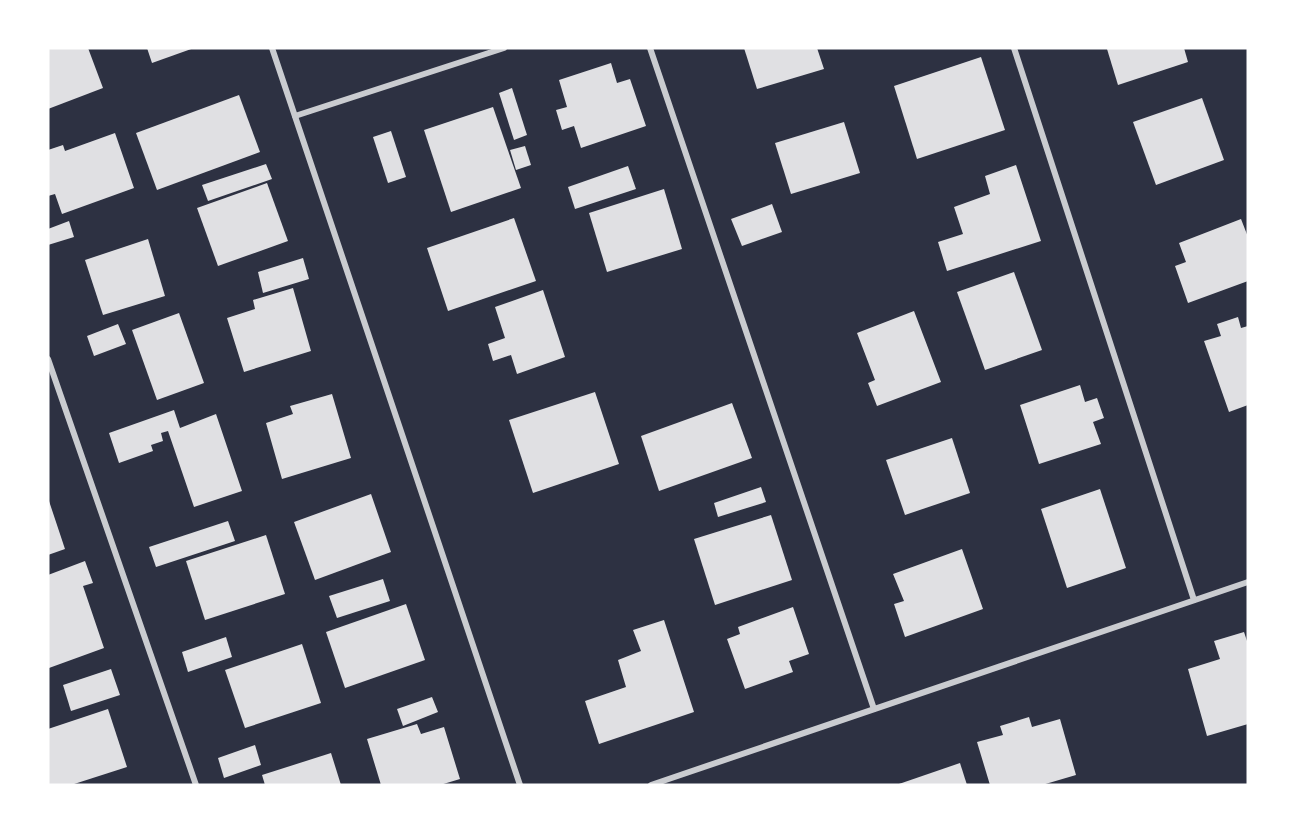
<svg xmlns="http://www.w3.org/2000/svg" width="1296" height="833" font-family="Commissioner,sans-serif">
<style>
.building{fill:#e0e0e3}
.lines{fill:none;stroke-linecap:round;stroke-linejoin:round}
.minor{stroke:#caccd0;stroke-width:6}
</style>
<rect width="100%" height="100%" fill="#2d3142"/>
<!-- building -->
<g class="building">
<path d="M 48,48 L 88,48 L 103,88 L 48,109 Z"/>
<path d="M 147,48 L 194,48 L 152,63 Z"/>
<path d="M 744,48 L 817,48 L 824,69 L 757,89 Z"/>
<path d="M 1112,48 L 1184,48 L 1188,62 L 1118,85 L 1107,49 Z"/>
<path d="M 981,57 L 1005,130 L 917,159 L 894,86 Z"/>
<path d="M 611,63 L 617,83 L 630,79 L 646,126 L 581,148 L 574,126 L 562,130 L 556,110 L 567,107 L 559,80 Z"/>
<path d="M 512,88 L 527,135 L 514,140 L 499,93 Z"/>
<path d="M 239,95 L 260,152 L 157,190 L 136,133 Z"/>
<path d="M 1202,98 L 1224,160 L 1156,185 L 1133,122 Z"/>
<path d="M 493,107 L 521,188 L 451,212 L 424,130 Z"/>
<path d="M 844,122 L 860,173 L 791,194 L 775,143 Z"/>
<path d="M 391,131 L 406,177 L 388,183 L 373,137 Z"/>
<path d="M 115,133 L 134,188 L 62,214 L 55,194 L 48,196 L 48,150 L 63,145 L 65,151 Z"/>
<path d="M 525,146 L 531,165 L 516,170 L 510,150 Z"/>
<path d="M 266,164 L 272,179 L 208,201 L 202,185 Z"/>
<path d="M 1016,165 L 1041,241 L 947,271 L 938,242 L 963,234 L 954,207 L 990,194 L 985,176 Z"/>
<path d="M 628,166 L 636,189 L 575,209 L 568,187 Z"/>
<path d="M 267,183 L 288,241 L 218,266 L 197,208 Z"/>
<path d="M 664,189 L 682,249 L 607,272 L 589,213 Z"/>
<path d="M 772,204 L 782,232 L 742,246 L 731,219 Z"/>
<path d="M 514,218 L 536,281 L 448,311 L 427,248 Z"/>
<path d="M 1241,219 L 1248,237 L 1248,281 L 1188,303 L 1175,266 L 1186,262 L 1179,243 Z"/>
<path d="M 69,221 L 74,237 L 48,245 L 48,229 Z"/>
<path d="M 148,239 L 165,296 L 103,315 L 85,260 Z"/>
<path d="M 303,258 L 309,279 L 263,293 L 258,272 Z"/>
<path d="M 1014,272 L 1042,350 L 985,370 L 957,292 Z"/>
<path d="M 293,288 L 311,351 L 244,372 L 227,318 L 255,309 L 253,300 Z"/>
<path d="M 543,290 L 565,357 L 517,374 L 511,355 L 493,361 L 488,344 L 505,338 L 495,307 Z"/>
<path d="M 914,311 L 941,382 L 877,406 L 868,383 L 875,380 L 857,333 Z"/>
<path d="M 179,313 L 204,383 L 157,400 L 132,330 Z"/>
<path d="M 1238,317 L 1241,328 L 1248,326 L 1248,405 L 1229,412 L 1204,341 L 1221,336 L 1217,324 Z"/>
<path d="M 118,324 L 126,344 L 94,356 L 87,336 Z"/>
<path d="M 1080,385 L 1085,402 L 1097,398 L 1104,418 L 1093,422 L 1101,444 L 1039,464 L 1020,405 Z"/>
<path d="M 595,392 L 619,464 L 533,493 L 509,420 Z"/>
<path d="M 332,394 L 351,458 L 282,479 L 266,423 L 293,414 L 290,406 Z"/>
<path d="M 732,403 L 752,458 L 659,491 L 641,436 Z"/>
<path d="M 174,410 L 180,428 L 216,414 L 242,491 L 194,507 L 168,431 L 161,433 L 163,441 L 151,445 L 153,451 L 119,463 L 109,433 Z"/>
<path d="M 952,438 L 970,493 L 905,515 L 886,460 Z"/>
<path d="M 761,487 L 766,502 L 718,517 L 714,503 Z"/>
<path d="M 1100,489 L 1126,568 L 1067,588 L 1041,509 Z"/>
<path d="M 371,494 L 391,552 L 315,580 L 294,522 Z"/>
<path d="M 48,498 L 65,549 L 48,555 Z"/>
<path d="M 771,515 L 792,580 L 715,605 L 694,539 Z"/>
<path d="M 228,521 L 235,541 L 156,567 L 149,547 Z"/>
<path d="M 266,535 L 285,594 L 205,620 L 186,561 Z"/>
<path d="M 962,549 L 983,609 L 905,637 L 894,604 L 904,601 L 893,574 Z"/>
<path d="M 85,561 L 93,583 L 83,586 L 104,648 L 49,668 L 48,575 Z"/>
<path d="M 383,579 L 390,601 L 337,618 L 329,596 Z"/>
<path d="M 406,604 L 425,660 L 345,688 L 326,632 Z"/>
<path d="M 793,607 L 809,654 L 789,661 L 793,672 L 745,689 L 727,639 L 740,634 L 738,627 Z"/>
<path d="M 664,620 L 694,712 L 599,744 L 585,701 L 626,687 L 618,660 L 641,651 L 633,630 Z"/>
<path d="M 1244,632 L 1248,644 L 1248,724 L 1207,736 L 1188,669 L 1220,659 L 1214,641 Z"/>
<path d="M 226,637 L 232,657 L 188,672 L 182,652 Z"/>
<path d="M 302,644 L 321,703 L 245,728 L 225,670 Z"/>
<path d="M 111,669 L 120,695 L 71,711 L 63,685 Z"/>
<path d="M 432,697 L 438,712 L 403,726 L 397,709 Z"/>
<path d="M 108,709 L 127,767 L 71,785 L 48,785 L 48,729 Z"/>
<path d="M 1029,717 L 1032,727 L 1060,719 L 1076,775 L 1042,785 L 990,785 L 977,742 L 1003,735 L 1000,726 Z"/>
<path d="M 417,724 L 421,734 L 444,727 L 460,779 L 440,785 L 381,785 L 367,739 Z"/>
<path d="M 255,745 L 261,765 L 224,778 L 218,758 Z"/>
<path d="M 331,753 L 341,785 L 265,785 L 262,775 Z"/>
<path d="M 960,763 L 967,785 L 896,785 Z"/>
</g>
<g class="lines">
<!-- minor -->
<g class="minor">
<path d="M 272,48 L 520,785"/>
<path d="M 650,48 L 874,709"/>
<path d="M 1014,48 L 1194,600"/>
<path d="M 295,116 L 504,48"/>
<path d="M 48,359 L 196,785"/>
<path d="M 651,785 L 1248,582"/>
</g>
</g>
<!-- border -->
<rect width="1296" height="833" fill="none" stroke="#ffffff" stroke-width="99"/>
</svg>
